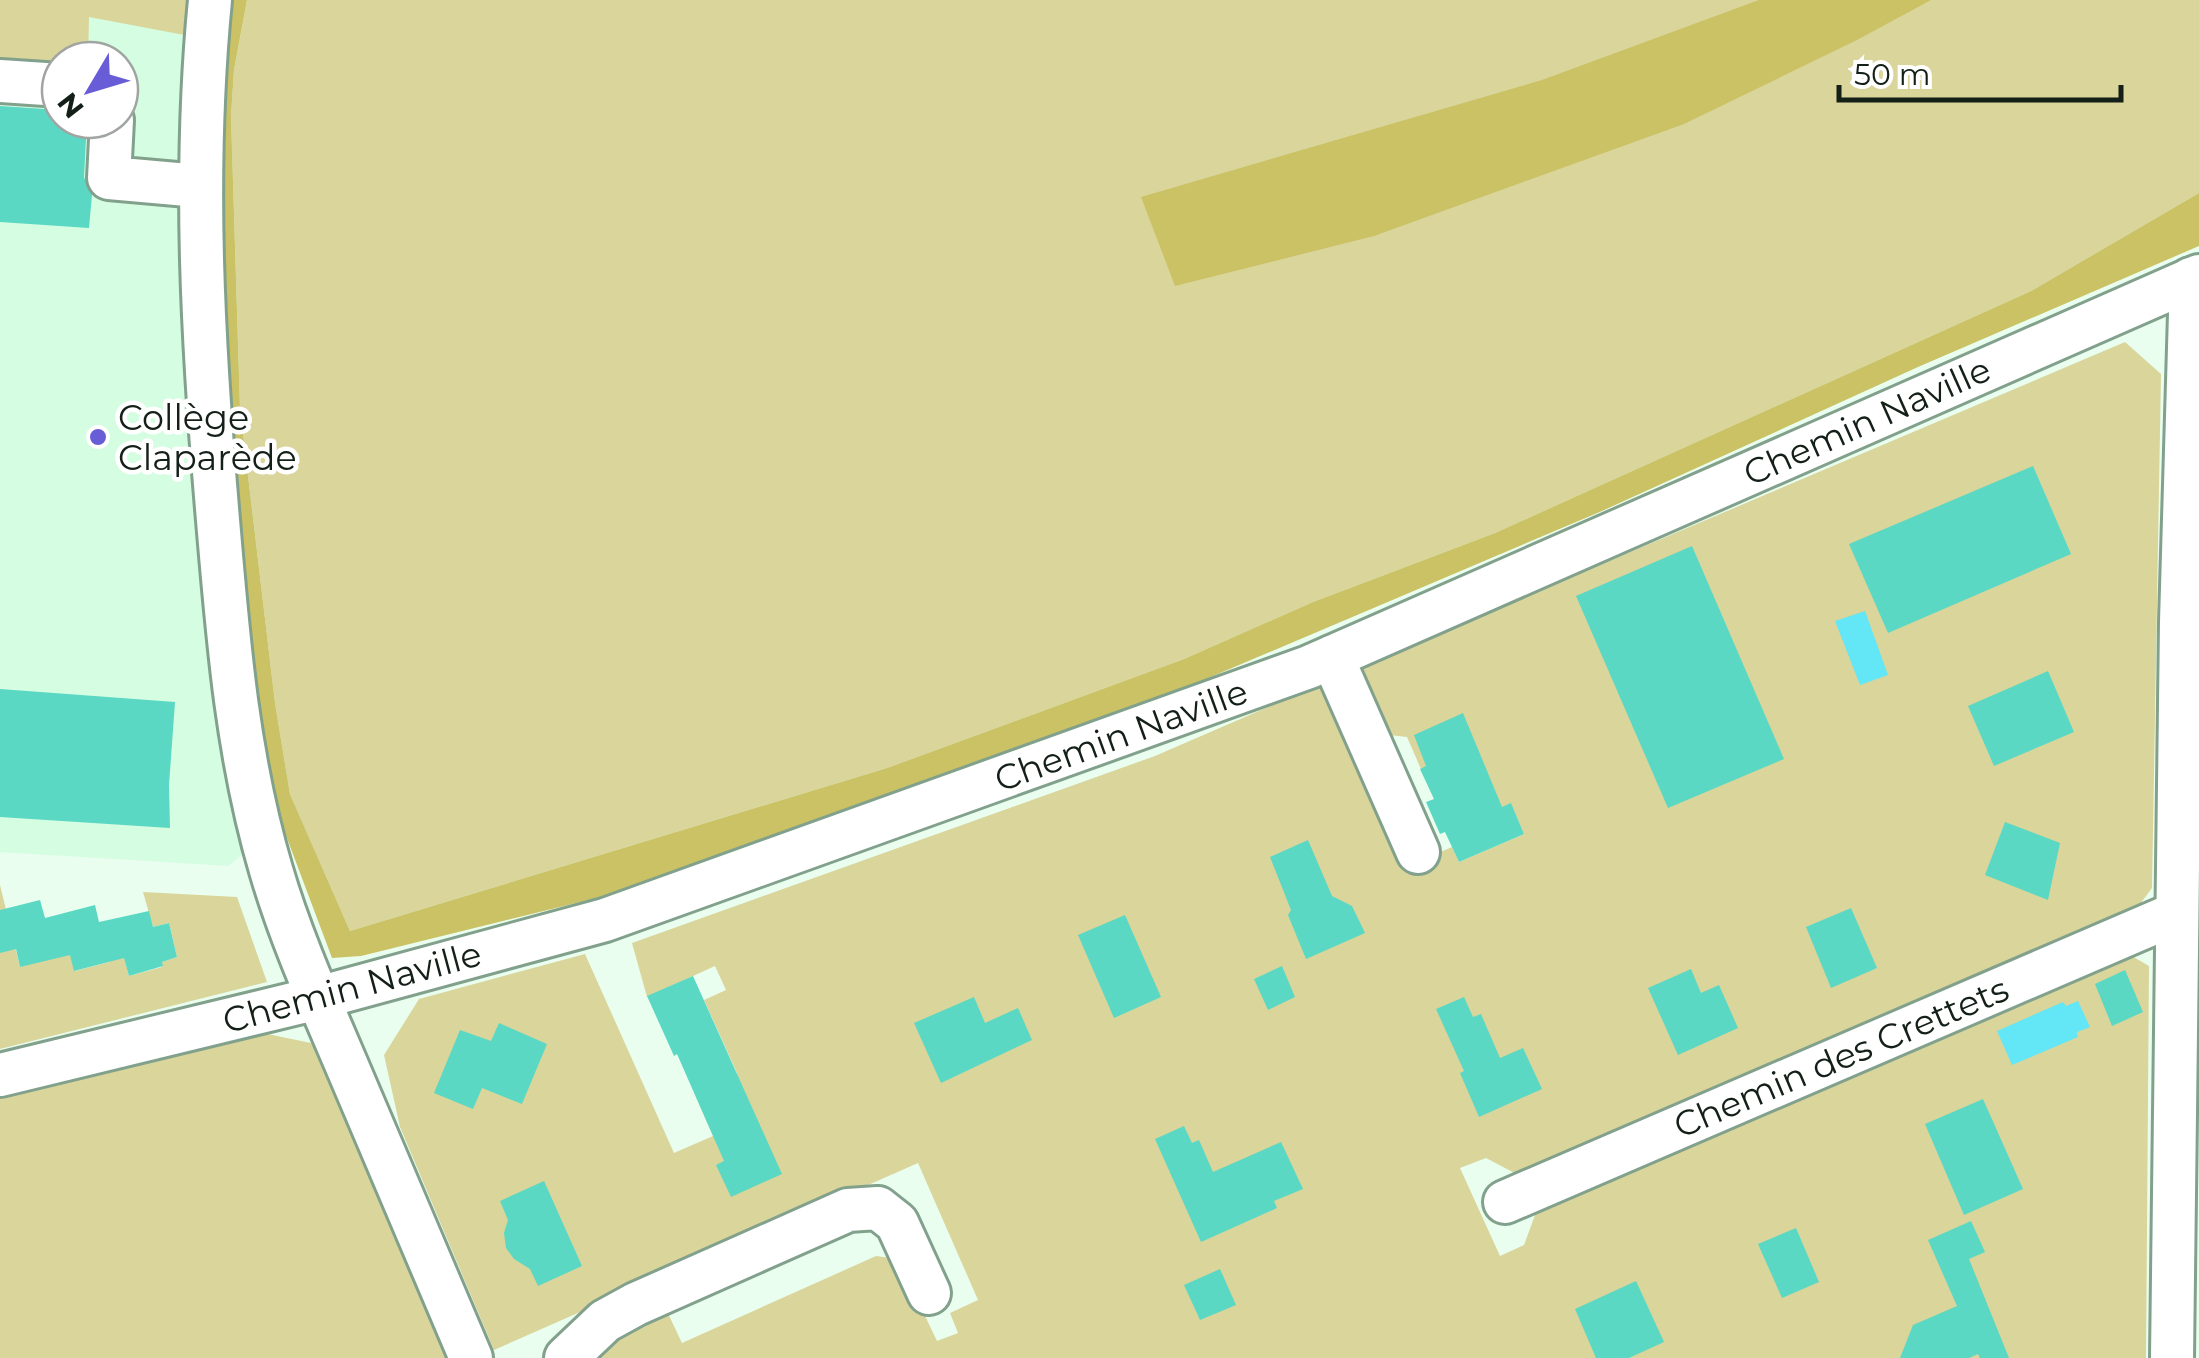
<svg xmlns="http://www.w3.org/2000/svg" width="2199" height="1358" font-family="Montserrat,sans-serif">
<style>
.built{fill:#d5fde1;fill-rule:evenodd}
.green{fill:#d9d59b}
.forest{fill:#cac265}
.water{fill:#63e6f6}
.building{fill:#5ad8c4}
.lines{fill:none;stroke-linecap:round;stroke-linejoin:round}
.minor-casing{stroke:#82a18c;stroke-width:48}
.minor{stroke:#fff;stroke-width:42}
.poi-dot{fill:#685dd6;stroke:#fff;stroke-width:4}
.labels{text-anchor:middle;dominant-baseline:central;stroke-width:9;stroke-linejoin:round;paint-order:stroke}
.poi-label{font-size:35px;fill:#131f17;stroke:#fff;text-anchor:start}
.street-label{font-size:35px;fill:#131f17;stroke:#fff}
</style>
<rect width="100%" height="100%" fill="#eafef0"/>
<!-- built -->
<path class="built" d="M 0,0 L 197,0 L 250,848 L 228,866 L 0,852 ZM 60,60 L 120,60 L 120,120 L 60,120 Z"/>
<!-- green -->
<g class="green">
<path d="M 0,0 L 197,0 L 195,37 L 89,17 L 88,60 L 60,60 L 60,71 L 0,67 Z"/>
<path d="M 247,0 L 2199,0 L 2199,193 L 2031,291 L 1495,533 L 1313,602 L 1184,659 L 887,768 L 350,931 L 290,794 L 275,703 L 240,408 L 231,116 L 234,70 Z"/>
<path d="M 2125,342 L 2161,374 L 2152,888 L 2134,912 L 1524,1178 L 1486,1158 L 1460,1168 L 1500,1256 L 1524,1245 L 1538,1207 L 2125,952 L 2149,966 L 2146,1358 L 580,1358 L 665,1307 L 682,1343 L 876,1256 L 898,1259 L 937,1341 L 958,1333 L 950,1313 L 978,1300 L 918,1163 L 494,1350 L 400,1127 L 384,1055 L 419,999 L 585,954 L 674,1153 L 713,1136 L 694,1092 L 737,1073 L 704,1000 L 726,990 L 715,966 L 647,997 L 632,943 L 1155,756 L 1330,680 L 1410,865 L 1452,847 L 1459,862 L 1524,834 L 1511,804 L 1495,810 L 1481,779 L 1434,799 L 1407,737 L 1380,734 L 1355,683 L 1362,666 Z"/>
<path d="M 0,885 L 20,967 L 69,948 L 75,971 L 109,962 L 123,953 L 129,976 L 162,967 L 162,962 L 177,957 L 169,923 L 153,927 L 143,892 L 237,897 L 267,982 L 0,1049 Z"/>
<path d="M 258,1032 L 311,1043 L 337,1086 L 450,1358 L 0,1358 L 0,1099 Z"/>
</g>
<!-- forest -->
<g class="forest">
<path d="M 221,0 L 247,0 L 234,70 L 231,116 L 240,408 L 275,703 L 290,794 L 350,931 L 887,768 L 1184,659 L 1313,602 L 1495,533 L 2031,291 L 2199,193 L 2199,246 L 1918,367 L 1602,511 L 1098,725 L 763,846 L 617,893 L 361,956 L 332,958 L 273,801 L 256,736 L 219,404 Z"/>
<path d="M 1759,0 L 1931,0 L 1857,40 L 1684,124 L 1374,236 L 1175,286 L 1141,197 L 1542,80 Z"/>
</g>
<!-- water -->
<g class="water">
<path d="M 1865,611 L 1888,675 L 1860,685 L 1835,621 Z"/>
<path d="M 2078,1001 L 2090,1027 L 2077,1032 L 2078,1037 L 2012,1065 L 1997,1031 L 2063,1002 L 2066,1006 Z"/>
</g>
<!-- building -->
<g class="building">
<path d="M 0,106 L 60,110 L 60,120 L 87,120 L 84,177 L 92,195 L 89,228 L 0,222 Z"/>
<path d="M 2033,466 L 2071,554 L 1888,633 L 1849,544 Z"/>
<path d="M 1692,546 L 1784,759 L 1668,808 L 1576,596 Z"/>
<path d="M 2048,671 L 2074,732 L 1994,766 L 1968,706 Z"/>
<path d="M 0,689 L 175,702 L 169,785 L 170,828 L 0,817 Z"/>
<path d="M 1463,713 L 1502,807 L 1511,803 L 1524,834 L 1459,862 L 1445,832 L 1440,834 L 1426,802 L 1434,799 L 1420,769 L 1426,766 L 1414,735 Z"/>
<path d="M 2005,822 L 2060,843 L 2048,900 L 1985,875 Z"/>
<path d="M 1308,840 L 1332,896 L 1352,906 L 1365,933 L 1306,959 L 1288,915 L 1291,910 L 1270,857 Z"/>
<path d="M 40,900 L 45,918 L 95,905 L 99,922 L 149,911 L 153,927 L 169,923 L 177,957 L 162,962 L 163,966 L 129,976 L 124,958 L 74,971 L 70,955 L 20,967 L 16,949 L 0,953 L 0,910 Z"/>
<path d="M 1851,908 L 1877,968 L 1831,988 L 1806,927 Z"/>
<path d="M 1125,915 L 1161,997 L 1114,1018 L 1078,935 Z"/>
<path d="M 1282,966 L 1295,997 L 1268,1010 L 1254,979 Z"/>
<path d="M 1691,969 L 1701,993 L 1719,985 L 1738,1028 L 1678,1055 L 1648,988 Z"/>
<path d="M 2125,970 L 2143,1012 L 2112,1026 L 2095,984 Z"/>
<path d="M 693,976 L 782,1174 L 731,1197 L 716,1165 L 724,1161 L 677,1054 L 674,1056 L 647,996 Z"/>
<path d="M 974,997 L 985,1023 L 1018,1008 L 1032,1040 L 941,1083 L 914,1023 Z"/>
<path d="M 1464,997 L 1473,1017 L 1481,1014 L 1500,1058 L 1523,1048 L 1542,1089 L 1479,1117 L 1460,1073 L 1464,1071 L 1436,1009 Z"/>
<path d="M 499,1023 L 547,1044 L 522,1104 L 482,1088 L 473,1109 L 434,1093 L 460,1030 L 491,1041 Z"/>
<path d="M 1983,1099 L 2023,1189 L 1964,1215 L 1925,1124 Z"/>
<path d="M 1184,1126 L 1192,1143 L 1199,1140 L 1213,1172 L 1281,1142 L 1303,1189 L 1274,1201 L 1277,1208 L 1201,1242 L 1155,1139 Z"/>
<path d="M 544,1181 L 582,1266 L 538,1286 L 530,1269 L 514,1259 L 506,1248 L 504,1233 L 508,1220 L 500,1201 Z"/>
<path d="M 1971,1221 L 1985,1252 L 1969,1259 L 2009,1358 L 1980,1358 L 1978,1354 L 1969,1358 L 1900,1358 L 1913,1325 L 1957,1306 L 1928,1240 Z"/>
<path d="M 1796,1228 L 1819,1282 L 1782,1298 L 1758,1244 Z"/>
<path d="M 1220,1269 L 1236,1305 L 1200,1320 L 1184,1285 Z"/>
<path d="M 1636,1281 L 1664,1342 L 1629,1358 L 1596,1358 L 1575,1309 Z"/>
</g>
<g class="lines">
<!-- minor casing -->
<g class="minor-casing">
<g id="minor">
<path d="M 210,0 C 193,174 203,346 218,520 C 228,638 237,755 271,870 C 291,939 322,1007 350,1073 C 391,1168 431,1263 471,1358"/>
<path d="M 0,81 L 60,85"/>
<path d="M 112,120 L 109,178 L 199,186"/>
<path d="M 1332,657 L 1418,852"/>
<path d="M 0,1075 L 318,998 L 605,920 L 1309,667 L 2199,276"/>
<path d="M 1505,1202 L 2177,913"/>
<path d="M 566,1358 L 605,1321 L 636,1304 L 848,1210 L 878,1208 L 897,1223 L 929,1293"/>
<path d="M 2172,1358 L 2181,622 L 2191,279"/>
</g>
</g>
<!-- minor -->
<use href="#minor" class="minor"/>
</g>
<!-- markers -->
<circle class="poi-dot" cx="98" cy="437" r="10"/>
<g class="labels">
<!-- poi labels -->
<g class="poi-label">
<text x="118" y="417">Collège<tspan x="118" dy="40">Claparède</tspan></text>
</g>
<!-- street labels -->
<g class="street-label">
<text transform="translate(1867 421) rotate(-24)">Chemin Naville</text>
<text transform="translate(1121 735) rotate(-20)">Chemin Naville</text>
<text transform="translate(352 987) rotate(-15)">Chemin Naville</text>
<text transform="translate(1841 1057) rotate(-23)">Chemin des Crettets</text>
</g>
</g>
<!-- north arrow -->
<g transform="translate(90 90) rotate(232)"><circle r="48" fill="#ffffff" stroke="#a1a5a2" stroke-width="2.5"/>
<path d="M0-8L18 38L0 25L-18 38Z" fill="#685dd6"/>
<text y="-15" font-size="28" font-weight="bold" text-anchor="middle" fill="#131f17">N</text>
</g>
<!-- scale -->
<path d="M1839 85v15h282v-15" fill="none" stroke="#131f17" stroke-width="5"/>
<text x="1854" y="85" font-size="30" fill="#131f17" stroke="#ffffff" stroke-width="8" paint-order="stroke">50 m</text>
</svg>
